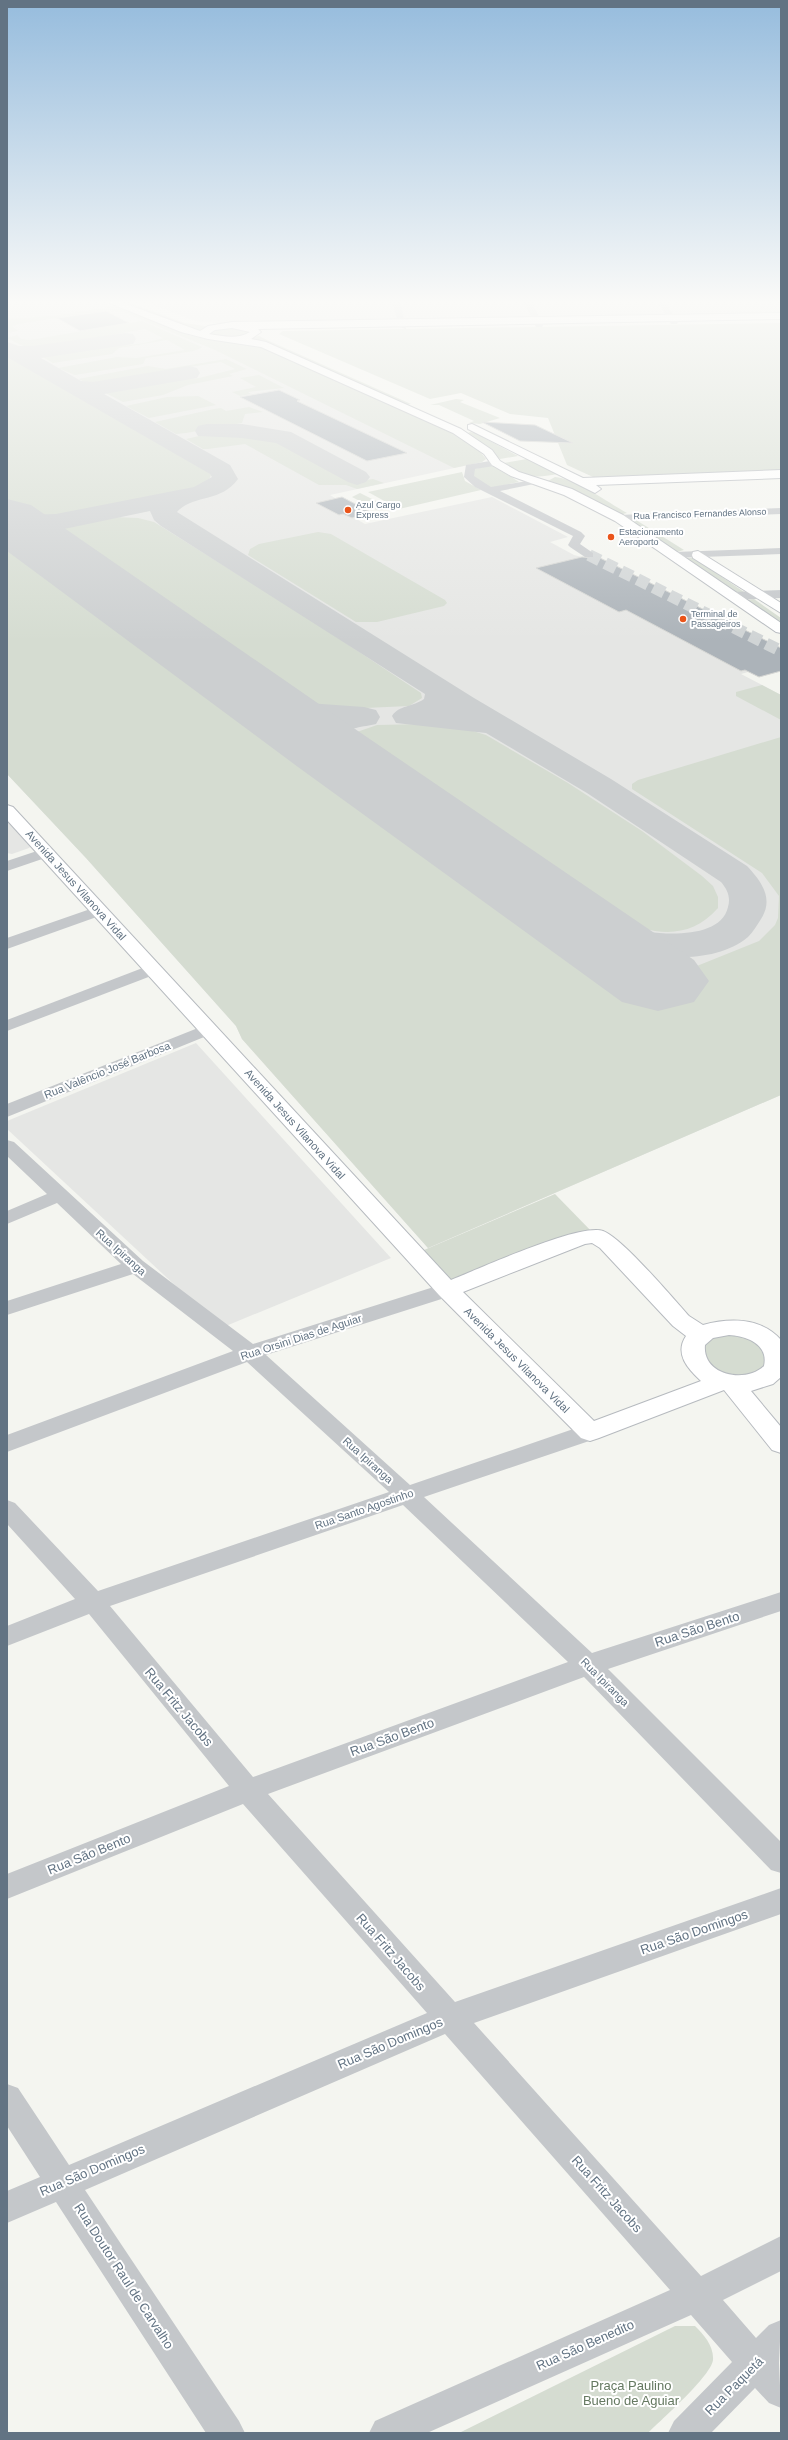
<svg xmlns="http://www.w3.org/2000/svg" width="788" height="2440" font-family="Helvetica,sans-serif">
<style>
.built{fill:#e5e6e4}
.green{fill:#d5dcd1}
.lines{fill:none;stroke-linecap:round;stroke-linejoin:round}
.taxiway{fill:#cccfd0;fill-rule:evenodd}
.runway{fill:#cccfd0;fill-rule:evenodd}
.building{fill:#acb3b9;stroke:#d5d6d3}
.street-tunnel{stroke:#d0d4d5;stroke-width:12;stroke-dasharray:12 6;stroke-linecap:butt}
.secondary-casing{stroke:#b6babf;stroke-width:2}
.street{fill:#c4c7ca;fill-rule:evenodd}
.secondary{fill:#fff;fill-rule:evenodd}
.poi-dot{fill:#ea541a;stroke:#fff;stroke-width:1.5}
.labels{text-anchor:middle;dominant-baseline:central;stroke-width:4;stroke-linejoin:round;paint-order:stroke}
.far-poi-label{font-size:9px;fill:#627383;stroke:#fff;text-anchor:start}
.far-street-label{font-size:9px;fill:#627383;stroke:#fff}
.street-label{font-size:11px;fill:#627383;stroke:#fff}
.near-street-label{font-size:13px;fill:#627383;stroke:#fff}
.near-park-label{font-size:13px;fill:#657961;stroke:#fff}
</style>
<rect width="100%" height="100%" fill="#f4f5f0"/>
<!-- built -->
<g class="built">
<path d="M 7,300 L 100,300 L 188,335 L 209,340 L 257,345 L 453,433 L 486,459 L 482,462 L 330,495 L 335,498 L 342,497 L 354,503 L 359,502 L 366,506 L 360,507 L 372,513 L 369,514 L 372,516 L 358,520 L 365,524 L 492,497 L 568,537 L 550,542 L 574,555 L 582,557 L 593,554 L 781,648 L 781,671 L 759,677 L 748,672 L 741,674 L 781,695 L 781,1095 L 428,1248 L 242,1039 L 236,1026 L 86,858 L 7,774 Z"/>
<path d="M 141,300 L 781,300 L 781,314 L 219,323 L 195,321 Z"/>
<path d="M 7,819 L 31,846 L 29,848 L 12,854 L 7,853 Z"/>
<path d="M 196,1043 L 391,1258 L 221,1328 L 7,1129 L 7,1121 Z"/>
</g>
<!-- green -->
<g class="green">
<path d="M 127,302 L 185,323 L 211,327 L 200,333 L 121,303 Z"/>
<path d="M 114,306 L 188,335 L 209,340 L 257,345 L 441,427 C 457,435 476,444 486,459 L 482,462 L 454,468 L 215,350 L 123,312 L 107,310 L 19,324 L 12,326 L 18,331 L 7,333 L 7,319 L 52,316 Z"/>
<path d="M 142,321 L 202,347 L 201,348 L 194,351 L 146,358 L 143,364 L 75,375 L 58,368 L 117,357 L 136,358 L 185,350 L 167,340 L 119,348 L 112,354 L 53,363 L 38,354 L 110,343 C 123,349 151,342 163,338 L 145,329 L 100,337 L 105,340 L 98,341 L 33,351 L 7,338 L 17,335 L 21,339 L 30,340 Z"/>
<path d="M 781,323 L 781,470 L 593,477 L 567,465 L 548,418 L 510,414 L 461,393 L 430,399 L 279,334 L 283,331 Z"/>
<path d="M 218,328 L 238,328 L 252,332 L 237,339 L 210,336 L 208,333 Z"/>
<path d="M 259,336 L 267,340 L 411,404 L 403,405 L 263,343 L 243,340 Z"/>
<path d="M 7,356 L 209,473 L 211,475 L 208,482 L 194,488 L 56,516 L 27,513 L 7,500 Z"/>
<path d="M 226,359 L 247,369 L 229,374 L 233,376 L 188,385 L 163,395 L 123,402 L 100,390 L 167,378 L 180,380 L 199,378 L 235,369 L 221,362 L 166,371 L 163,375 L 97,387 L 78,379 L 148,366 L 166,369 Z"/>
<path d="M 259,375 L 284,388 L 248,392 L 251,394 L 240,396 L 232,392 L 256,387 L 240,378 Z"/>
<path d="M 198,396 L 216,405 L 149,418 L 126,406 L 167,397 Z"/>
<path d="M 456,399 L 464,400 L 460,402 L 500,418 L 480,424 L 469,423 L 474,421 L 439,405 L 430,405 Z"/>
<path d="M 249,407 L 263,412 L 245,414 L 242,423 L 186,433 L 176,434 L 155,422 L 214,409 L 221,408 L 226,411 Z"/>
<path d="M 470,432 L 475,433 L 518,456 L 500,459 L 466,434 Z"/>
<path d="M 212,433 L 249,434 L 283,441 L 359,481 L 373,479 L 384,483 L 357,489 L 346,485 L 319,485 L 245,444 L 208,449 L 203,449 L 186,439 Z"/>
<path d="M 527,459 L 558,474 C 531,479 527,477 504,463 Z"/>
<path d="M 493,465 L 519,482 L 491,488 L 474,477 L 474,469 Z"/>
<path d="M 462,472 L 465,481 L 481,490 L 399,509 L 368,492 Z"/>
<path d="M 555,477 C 574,478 609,503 627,513 L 619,515 L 546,482 Z"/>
<path d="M 360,493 L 392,509 L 377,510 L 352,497 Z"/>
<path d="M 114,517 L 138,518 L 154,522 L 314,622 L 421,693 L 422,698 L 409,706 L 365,708 L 318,705 L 290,697 L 204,633 L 59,533 L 64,527 Z"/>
<path d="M 630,520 L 636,520 L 684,550 L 677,552 Z"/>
<path d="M 318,532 L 331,534 L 445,600 L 447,603 L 444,606 L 377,622 L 356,622 L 248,555 L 250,549 L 259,544 Z"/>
<path d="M 7,542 L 143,639 L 269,736 L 627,991 L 638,992 L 677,978 L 677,974 L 759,941 L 775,925 L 778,918 L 779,896 L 762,873 L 632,789 L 632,784 L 638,780 L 781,737 L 781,1095 L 428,1248 L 242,1039 L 236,1026 L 86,858 L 7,774 Z"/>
<path d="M 687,558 L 694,558 L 744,592 L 733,593 L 685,559 Z"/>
<path d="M 754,599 L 781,618 L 781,626 L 746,600 Z"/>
<path d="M 762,685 L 781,695 L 781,720 L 736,696 L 736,692 Z"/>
<path d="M 425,724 L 463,728 L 486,735 L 568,783 L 642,831 L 702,876 L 713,886 L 718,897 L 718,908 C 689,941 653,935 617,919 L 354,740 L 357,732 L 377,725 Z"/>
<path d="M 555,1194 L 595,1235 L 447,1288 L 417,1253 Z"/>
<path d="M 726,1330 L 761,1340 L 769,1365 L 754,1377 L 716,1375 L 698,1344 Z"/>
<path d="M 675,2326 L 695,2326 C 704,2335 714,2346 713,2360 C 711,2376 661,2420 648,2433 L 459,2433 Z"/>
</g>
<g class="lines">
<!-- taxiway -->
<g class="taxiway">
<path d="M 125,333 L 133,334 L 136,339 L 133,344 L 41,358 L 81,381 L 93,382 L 189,366 L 197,368 L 200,373 L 197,378 L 104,394 L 230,465 L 238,479 C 221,503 193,494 177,512 L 474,698 L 611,779 L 747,866 C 762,882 774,899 761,919 C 757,925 753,932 748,937 C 706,972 625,954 577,940 L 571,932 L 577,924 C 582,923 587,920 592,920 C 604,922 616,927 628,929 C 654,934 720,942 728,907 C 731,897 727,889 721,882 L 587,793 L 486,733 L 396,723 L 392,716 C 399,705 413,707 424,699 L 425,694 L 161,526 L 154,520 L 150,511 L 64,529 L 50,535 L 52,541 L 48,547 L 38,549 L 28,547 L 21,537 L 24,531 L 7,527 L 7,511 L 25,515 L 56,514 L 194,487 L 212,477 L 210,474 L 7,357 L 7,342 L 19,346 L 33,346 Z"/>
<path d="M 207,424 L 242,424 L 291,432 L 366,472 L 370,477 L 366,482 L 357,485 L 348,482 L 276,443 L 242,438 L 198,436 L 195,431 L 198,426 Z"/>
<path d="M 254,686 L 308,703 L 364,707 L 376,710 L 380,717 L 376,724 C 364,727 347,727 340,737 L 345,749 L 340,756 L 328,759 L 316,756 L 306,737 L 315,724 C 294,721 250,713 238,696 L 243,689 Z"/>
</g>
<!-- runway -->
<path class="runway" d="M 7,499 L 31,505 L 358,731 L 694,960 L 709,981 L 694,1002 L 658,1011 L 622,1002 L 298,767 L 7,551 Z"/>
</g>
<!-- building -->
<g class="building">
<path d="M 106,311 L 129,323 L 80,331 L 57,318 Z"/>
<path d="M 279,390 L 300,400 L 297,401 L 407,453 L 367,461 L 240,397 Z"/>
<path d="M 482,422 L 535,425 L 573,443 L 520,441 Z"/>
<path d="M 342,497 L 361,507 L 372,513 L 352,518 L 343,514 L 339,515 L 316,503 Z"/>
<path d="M 594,555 L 781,648 L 781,671 L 759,677 L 745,670 L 741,671 L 626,610 L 619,612 L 536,568 L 582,557 L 593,558 Z"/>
</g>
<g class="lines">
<!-- street-tunnel -->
<path class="street-tunnel" d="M 589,555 L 781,651"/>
<!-- secondary casing -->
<g class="secondary-casing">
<g id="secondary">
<path d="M 102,300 L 115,300 L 200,331 L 208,326 L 232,322 L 781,313 L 781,319 L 258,329 L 261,332 L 251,339 L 266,342 L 461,429 L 492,450 L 500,461 L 519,472 L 572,489 L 623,515 L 781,623 L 781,633 L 776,632 L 615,521 L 564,495 L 511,476 L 492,465 L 484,454 L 453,433 L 261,347 L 208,339 L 181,332 ZM 232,328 L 250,332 C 237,340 223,336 209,334 L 215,330 Z"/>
<path d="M 472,424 L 583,478 L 781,470 L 781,478 L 596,485 L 601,489 L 595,493 L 468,429 L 468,425 Z"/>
<path d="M 698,551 L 781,603 L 781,613 L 693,558 L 692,555 L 693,552 Z"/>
<path d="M 7,805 L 13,807 L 451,1280 C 479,1269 579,1223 603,1231 C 622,1238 672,1297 689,1316 L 703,1325 C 729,1318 761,1317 781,1340 L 781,1377 L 773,1384 L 751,1391 L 781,1427 L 781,1453 L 772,1450 L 724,1390 L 599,1438 L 590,1441 L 581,1438 L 439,1295 L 7,820 ZM 592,1243 L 600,1248 L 673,1326 L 686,1336 C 674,1354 688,1369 701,1381 L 594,1421 L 463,1292 L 585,1244 ZM 729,1335 C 746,1336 769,1344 764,1366 C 745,1384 702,1375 705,1345 L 713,1338 Z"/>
</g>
</g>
<!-- street -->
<g class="street">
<path d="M 392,300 L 400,300 L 406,329 L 399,327 Z"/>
<path d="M 523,300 L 531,300 L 543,325 L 542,327 L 536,327 Z"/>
<path d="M 656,300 L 664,300 L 678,322 L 677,324 L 671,324 Z"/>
<path d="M 496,460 L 500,461 L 500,465 L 475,469 L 474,476 L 491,487 L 539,479 L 539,483 L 500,491 L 581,532 L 585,536 L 580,544 L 593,553 L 593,557 L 585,557 L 570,547 L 568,545 L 573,536 L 475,487 L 464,477 L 466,465 Z"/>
<path d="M 781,508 L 781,514 L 619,521 L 613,518 L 619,515 Z"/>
<path d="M 781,548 L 781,554 L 674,558 L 668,555 L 674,552 Z"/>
<path d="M 781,590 L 781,598 L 732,600 L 726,596 L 732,592 Z"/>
<path d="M 46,848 L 51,850 L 54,853 L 51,856 L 7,871 L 7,861 Z"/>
<path d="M 99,906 L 105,908 L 107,911 L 105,914 L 7,949 L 7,938 Z"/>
<path d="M 153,964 L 159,965 L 161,969 L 159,973 L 7,1031 L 7,1020 Z"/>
<path d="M 208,1024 L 214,1025 L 217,1029 L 214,1033 L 7,1117 L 7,1104 Z"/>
<path d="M 7,1140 L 14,1142 L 143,1261 L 253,1344 L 440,1285 L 447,1283 L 454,1285 L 457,1290 L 454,1295 L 266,1355 L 410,1485 L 582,1426 L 590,1424 L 598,1426 L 601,1432 L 598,1438 L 424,1497 L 592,1653 L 781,1592 L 781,1611 L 608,1669 L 781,1842 L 781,1873 L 771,1870 L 584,1677 L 268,1794 L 455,2002 L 781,1888 L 781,1914 L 474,2023 L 701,2276 L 781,2236 L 781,2271 L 723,2300 L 756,2338 L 769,2325 L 781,2320 L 779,2363 L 781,2408 L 769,2403 L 755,2388 L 711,2433 L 668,2433 L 674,2421 L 732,2362 L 691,2315 L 427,2433 L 369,2433 L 375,2421 L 670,2290 L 445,2034 L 85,2190 L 239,2421 L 245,2433 L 206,2433 L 56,2202 L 7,2223 L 7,2191 L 40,2177 L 7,2126 L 7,2084 L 18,2088 L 69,2165 L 427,2013 L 243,1804 L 7,1899 L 7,1874 L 229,1786 L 89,1614 L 7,1646 L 7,1626 L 75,1599 L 7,1524 L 7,1500 L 15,1503 L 98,1591 L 389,1492 L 247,1362 L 7,1452 L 7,1435 L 233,1351 L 133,1274 L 7,1315 L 7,1301 L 121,1264 L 57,1203 L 7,1224 L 7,1211 L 47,1194 L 7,1156 ZM 403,1505 L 568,1662 L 253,1777 L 110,1606 Z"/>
</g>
<!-- secondary -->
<use href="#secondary" class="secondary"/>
</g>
<!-- sky -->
<linearGradient id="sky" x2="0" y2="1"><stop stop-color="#96bcdd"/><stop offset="0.47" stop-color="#fafaf8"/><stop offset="1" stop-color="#fafaf8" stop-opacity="0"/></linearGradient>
<rect width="788" height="642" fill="url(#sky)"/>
<!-- markers -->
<g class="poi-dot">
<circle cx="348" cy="510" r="4"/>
<circle cx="611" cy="537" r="4"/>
<circle cx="683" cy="619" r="4"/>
</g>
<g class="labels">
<!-- far-poi labels -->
<g class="far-poi-label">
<text x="356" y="505">Azul Cargo<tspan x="356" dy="10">Express</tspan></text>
<text x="619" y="532">Estacionamento<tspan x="619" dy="10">Aeroporto</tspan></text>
<text x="691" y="614">Terminal de<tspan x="691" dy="10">Passageiros</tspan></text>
</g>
<!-- far-street labels -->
<g class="far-street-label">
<text transform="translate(700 514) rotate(-2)">Rua Francisco Fernandes Alonso</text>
</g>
<!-- street labels -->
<g class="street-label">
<text transform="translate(76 885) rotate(48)">Avenida Jesus Vilanova Vidal</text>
<text transform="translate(107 1070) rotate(-22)">Rua Valêncio José Barbosa</text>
<text transform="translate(295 1124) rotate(48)">Avenida Jesus Vilanova Vidal</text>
<text transform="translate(121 1252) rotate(42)">Rua Ipiranga</text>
<text transform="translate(301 1337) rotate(-18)">Rua Orsini Dias de Aguiar</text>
<text transform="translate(517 1360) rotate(45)">Avenida Jesus Vilanova Vidal</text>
<text transform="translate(368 1460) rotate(42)">Rua Ipiranga</text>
<text transform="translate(364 1509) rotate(-19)">Rua Santo Agostinho</text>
<text transform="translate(605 1682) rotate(45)">Rua Ipiranga</text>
</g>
<!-- near-street labels -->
<g class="near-street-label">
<text transform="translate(697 1629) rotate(-18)">Rua São Bento</text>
<text transform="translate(179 1707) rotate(50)">Rua Fritz Jacobs</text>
<text transform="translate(392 1737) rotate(-20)">Rua São Bento</text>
<text transform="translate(89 1854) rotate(-22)">Rua São Bento</text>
<text transform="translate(694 1932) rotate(-19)">Rua São Domingos</text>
<text transform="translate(391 1952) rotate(49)">Rua Fritz Jacobs</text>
<text transform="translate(390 2043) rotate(-23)">Rua São Domingos</text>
<text transform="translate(92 2170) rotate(-23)">Rua São Domingos</text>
<text transform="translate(607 2194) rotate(48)">Rua Fritz Jacobs</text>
<text transform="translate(124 2276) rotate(57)">Rua Doutor Raul de Carvalho</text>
<text transform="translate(585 2345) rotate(-24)">Rua São Benedito</text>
<text transform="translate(734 2386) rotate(-45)">Rua Paquetá</text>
</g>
<!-- near-park labels -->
<g class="near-park-label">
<text x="631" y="2385">Praça Paulino<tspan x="631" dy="15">Bueno de Aguiar</tspan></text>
</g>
</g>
<!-- border -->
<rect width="788" height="2440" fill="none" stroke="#627383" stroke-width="16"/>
</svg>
